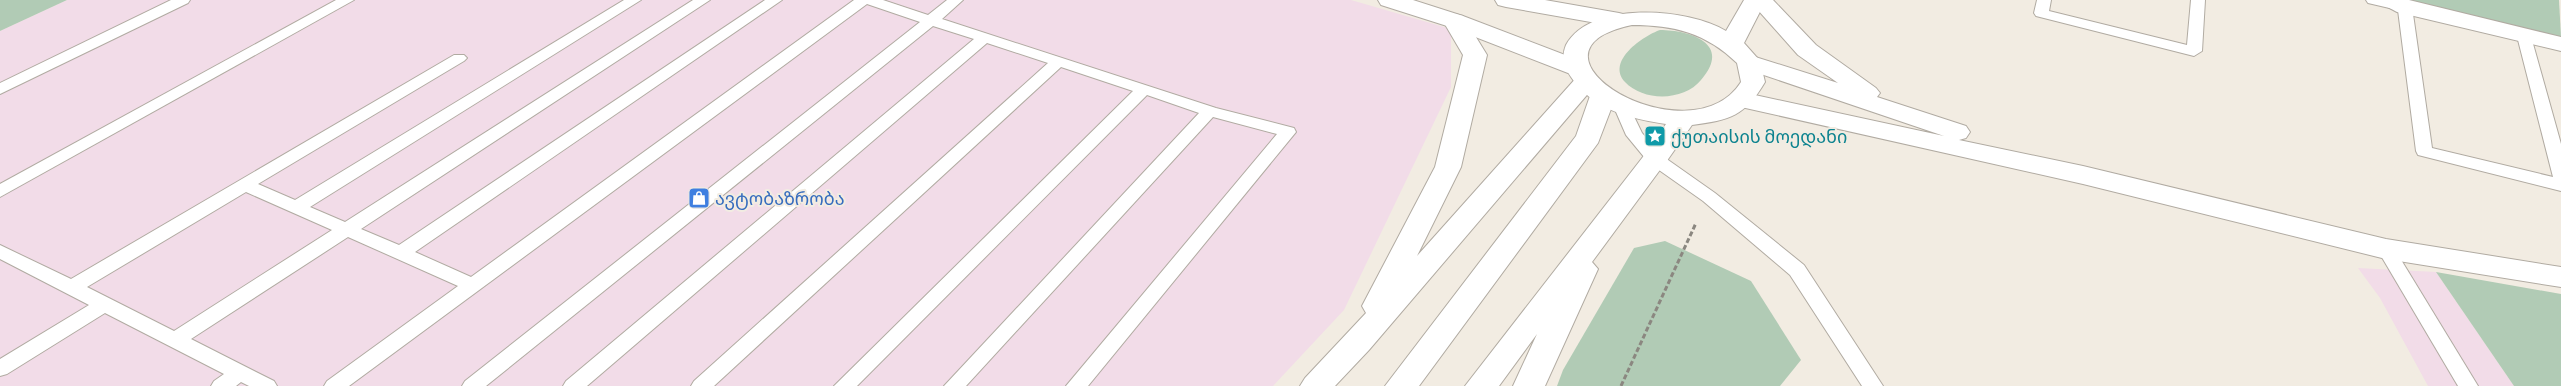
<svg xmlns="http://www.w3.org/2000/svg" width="2561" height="386" font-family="'Titillium Web','Noto Sans Georgian',sans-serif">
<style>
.commercial{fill:#f2dce8}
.green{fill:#b1cbb5}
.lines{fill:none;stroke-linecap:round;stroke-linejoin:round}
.service-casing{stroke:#b1aba2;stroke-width:2}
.minor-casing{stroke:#b1aba2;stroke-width:2}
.tertiary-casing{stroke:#b1aba2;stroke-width:2}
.primary-casing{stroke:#b1aba2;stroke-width:2}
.motorway-casing{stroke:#b1aba2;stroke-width:2}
.path{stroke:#8b8780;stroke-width:3;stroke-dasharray:5 2.5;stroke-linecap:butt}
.service{fill:#fff;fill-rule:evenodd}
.minor{fill:#fff;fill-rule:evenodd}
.tertiary{fill:#fff;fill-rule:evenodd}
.primary{fill:#fff;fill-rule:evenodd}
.motorway{fill:#fff;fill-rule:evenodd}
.labels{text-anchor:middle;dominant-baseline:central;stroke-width:4;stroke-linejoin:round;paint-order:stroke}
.culture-label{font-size:18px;fill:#0d838f;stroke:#f2ece2;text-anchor:start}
.shop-label{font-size:18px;fill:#366cbe;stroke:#f2ece2;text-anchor:start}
</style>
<rect width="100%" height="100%" fill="#f2ece2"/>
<!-- commercial -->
<g class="commercial">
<path d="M 67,0 L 1351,0 L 1451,29 L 1451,87 L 1344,310 L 1273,386 L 0,386 L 0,31 Z"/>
<path d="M 2358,268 L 2436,272 L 2514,386 L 2428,386 L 2380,298 Z"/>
</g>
<!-- green -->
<g class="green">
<path d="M 0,0 L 67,0 L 0,31 Z"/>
<path d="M 2404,0 L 2559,0 L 2561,37 Z"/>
<path d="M 1660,30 C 1690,30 1733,44 1701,80 C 1684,101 1644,102 1625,82 C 1606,61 1643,36 1660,30 Z"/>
<path d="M 1665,241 L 1751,281 L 1801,360 L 1780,386 L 1557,386 L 1563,370 L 1634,248 Z"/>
<path d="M 2436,272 L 2561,294 L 2561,386 L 2514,386 Z"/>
</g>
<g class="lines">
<!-- service casing -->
<g class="service-casing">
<g id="service">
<path d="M 171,0 L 190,0 L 188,3 L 0,94 L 0,83 Z"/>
<path d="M 336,0 L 354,0 L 0,197 L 0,184 Z"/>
<path d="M 624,0 L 641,0 L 310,207 L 345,222 L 693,0 L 710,0 L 361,229 L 399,245 L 765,0 L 782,0 L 415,252 L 471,277 L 854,0 L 883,0 L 928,15 L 947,0 L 963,0 L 942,19 L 1216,108 L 1294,128 L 1296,132 L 1088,386 L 1066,386 L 1277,134 L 1213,117 L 966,386 L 944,386 L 1199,113 L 1147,95 L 857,386 L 834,386 L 1133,91 L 1061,67 L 714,386 L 691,386 L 694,381 L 1048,63 L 987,43 L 587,386 L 563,386 L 566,381 L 974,39 L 933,26 L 486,386 L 462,386 L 465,381 L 920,22 L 867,4 L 349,386 L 324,386 L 327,381 L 458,286 L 348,237 L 191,339 L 274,381 L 277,386 L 249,386 L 241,382 L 236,386 L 211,386 L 214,381 L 224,374 L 105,313 L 7,374 L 0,376 L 0,359 L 89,305 L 0,259 L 0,245 L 71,279 L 454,55 L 464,55 L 467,58 L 464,61 L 258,184 L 295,200 ZM 246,192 L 332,230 L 174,331 L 87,287 Z"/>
<path d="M 2037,0 L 2051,0 L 2049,11 L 2187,45 L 2191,0 L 2205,0 L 2202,51 L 2194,56 L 2036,16 L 2034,13 Z"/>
<path d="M 2366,0 L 2393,0 L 2410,4 L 2412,7 L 2432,148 L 2553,177 L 2517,36 L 2520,33 L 2530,33 L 2561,144 L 2561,191 L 2418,155 L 2416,151 L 2398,10 L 2368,3 Z"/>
<path d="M 1621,100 L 1627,102 L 1642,133 L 1661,155 L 1715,193 L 1804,265 L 1883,386 L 1862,386 L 1790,275 L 1703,201 L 1649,163 L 1626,135 L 1613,105 Z"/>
<path d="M 2386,243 L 2392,245 L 2478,386 L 2458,386 L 2377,249 L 2380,245 Z"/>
</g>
</g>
<!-- minor casing -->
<g class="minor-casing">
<g id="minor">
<path d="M 1749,0 L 1773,0 L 1816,45 L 1876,88 L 1880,93 L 1877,97 L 1966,126 L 1970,132 L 1966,138 L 1959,140 L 2083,166 L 2386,239 L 2561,267 L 2561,287 L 2386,259 L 2083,184 L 1732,105 L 1728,100 L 1732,95 L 1741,92 L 1944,136 L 1740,67 L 1737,62 L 1740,57 L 1749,55 L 1838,83 L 1798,55 Z"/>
<path d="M 2381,0 L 2409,0 L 2561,37 L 2561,51 L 2397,12 L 2384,5 Z"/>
</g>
</g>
<!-- tertiary casing -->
<g class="tertiary-casing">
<g id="tertiary">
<path d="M 1378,0 L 1413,0 L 1463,16 L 1586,63 L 1589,68 L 1586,73 L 1577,75 L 1568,73 L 1447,26 L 1381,5 Z"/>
<path d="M 1495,0 L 1545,0 L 1619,13 L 1627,15 L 1631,20 L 1627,25 L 1619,27 L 1506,7 L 1498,5 Z"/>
</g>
</g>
<!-- primary casing -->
<g class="primary-casing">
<path id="primary" d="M 1744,0 L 1766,0 L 1744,43 L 1760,61 L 1765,82 C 1745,116 1730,120 1692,125 L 1664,165 L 1655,167 L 1646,165 L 1642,159 L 1666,124 C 1630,119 1592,109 1571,77 C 1564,67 1561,57 1566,45 C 1590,0 1689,8 1726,31 ZM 1632,25 C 1674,25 1706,33 1737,63 L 1741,82 C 1690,162 1504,52 1632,25 Z"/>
</g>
<!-- motorway casing -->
<g class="motorway-casing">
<g id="motorway">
<path d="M 1455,14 L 1463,16 L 1487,55 L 1461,167 L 1417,256 L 1577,77 L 1586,75 L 1595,77 L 1598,82 L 1369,350 L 1335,386 L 1300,386 L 1305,378 L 1366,313 L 1362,306 L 1435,167 L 1463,55 L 1443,21 L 1447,16 Z"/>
<path d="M 1603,88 L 1612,91 L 1616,96 L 1598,143 L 1419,386 L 1385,386 L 1576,136 L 1590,96 L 1594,91 Z"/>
<path d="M 1655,151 L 1664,153 L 1668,159 L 1592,262 L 1598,269 L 1545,386 L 1513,386 L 1537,334 L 1499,386 L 1465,386 L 1646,153 Z"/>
</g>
</g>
<!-- path -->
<path class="path" d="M 1621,386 L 1696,223"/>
<!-- service -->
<use href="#service" class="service"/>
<!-- minor -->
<use href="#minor" class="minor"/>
<!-- tertiary -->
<use href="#tertiary" class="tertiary"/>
<!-- primary -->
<use href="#primary" class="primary"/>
<!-- motorway -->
<use href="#motorway" class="motorway"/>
</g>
<!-- icons -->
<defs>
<g id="sight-square" transform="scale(1.125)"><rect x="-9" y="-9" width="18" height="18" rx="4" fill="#0f9aa8" stroke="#f2ece2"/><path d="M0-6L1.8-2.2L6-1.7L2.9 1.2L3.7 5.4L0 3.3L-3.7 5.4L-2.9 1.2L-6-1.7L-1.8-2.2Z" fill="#fff"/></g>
<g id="shop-square" transform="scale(1.125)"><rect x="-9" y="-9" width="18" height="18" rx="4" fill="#3f7fe0" stroke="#f2ece2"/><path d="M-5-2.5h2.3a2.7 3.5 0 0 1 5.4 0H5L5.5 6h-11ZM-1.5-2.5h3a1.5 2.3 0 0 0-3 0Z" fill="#fff"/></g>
</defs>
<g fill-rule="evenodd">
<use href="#sight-square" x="1655" y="136"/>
<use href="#shop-square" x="699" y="198"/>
</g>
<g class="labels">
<!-- culture labels -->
<g class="culture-label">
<text x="1671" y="136">ქუთაისის მოედანი</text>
</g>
<!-- shop labels -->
<g class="shop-label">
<text x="715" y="198">ავტობაზრობა</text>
</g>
</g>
</svg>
